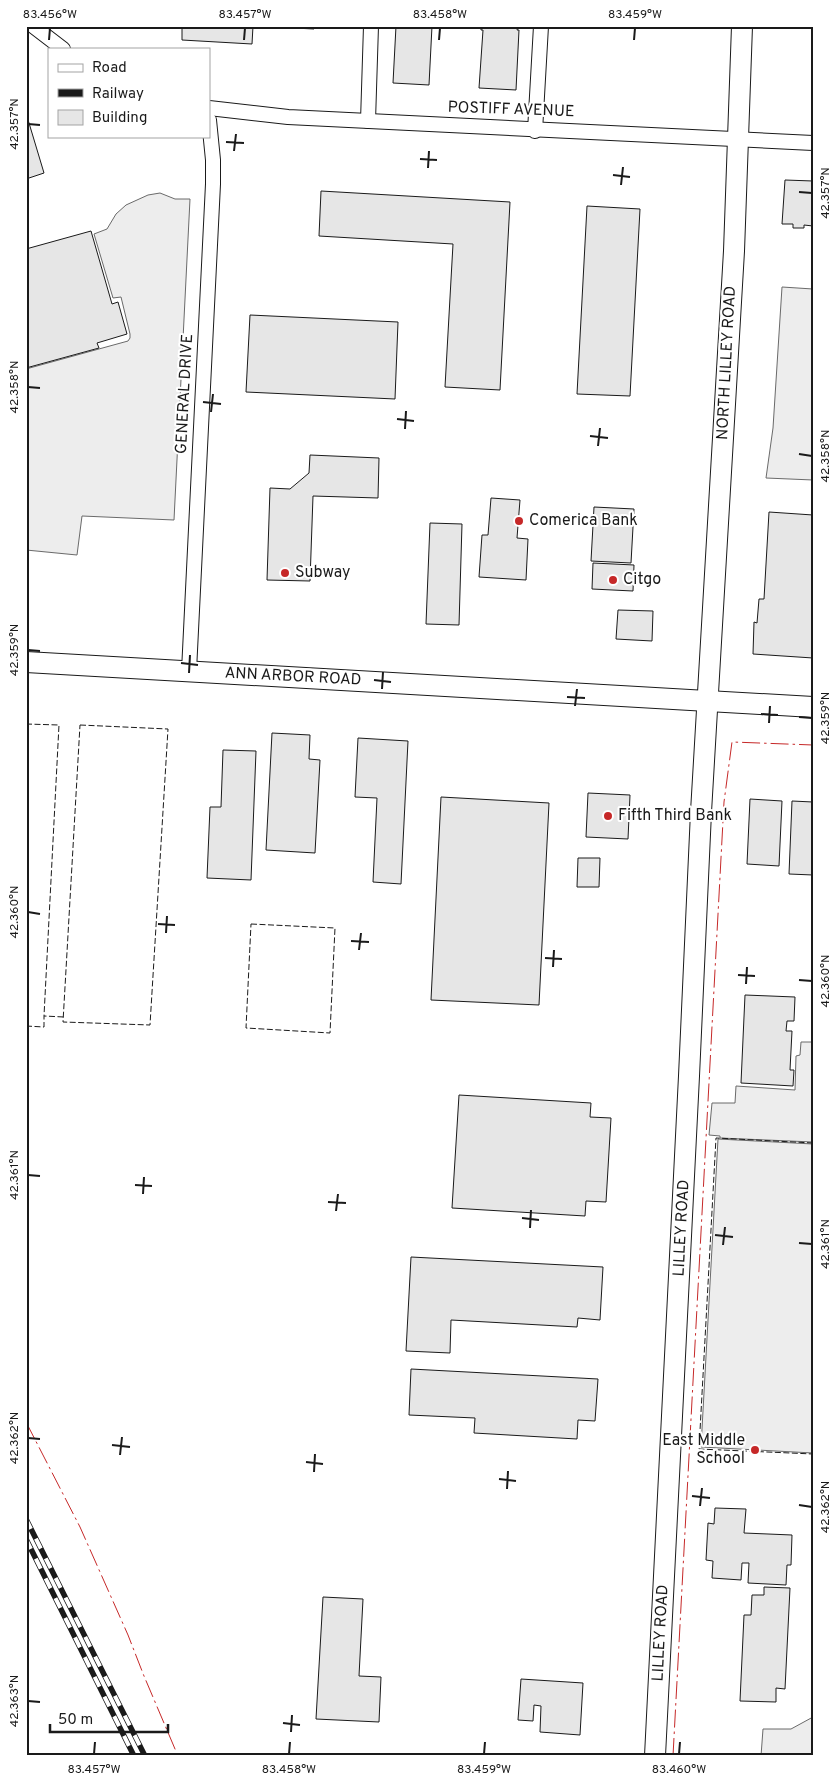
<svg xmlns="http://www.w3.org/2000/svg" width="839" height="1782" font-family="Overpass,sans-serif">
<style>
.built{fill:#ededed;stroke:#6a6a6a}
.building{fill:#e6e6e6;stroke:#1a1a1a}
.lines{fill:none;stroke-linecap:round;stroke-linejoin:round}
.street-casing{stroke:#1a1a1a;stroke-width:16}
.secondary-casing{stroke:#1a1a1a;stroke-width:22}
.street{stroke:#fff;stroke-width:14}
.secondary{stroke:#fff;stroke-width:20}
.rail-casing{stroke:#1a1a1a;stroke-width:5.5}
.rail{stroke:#fff;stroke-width:4;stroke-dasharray:11;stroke-linecap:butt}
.fence{stroke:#1a1a1a;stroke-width:1;stroke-dasharray:6 2.5;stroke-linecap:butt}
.power{stroke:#c62828;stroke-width:1;stroke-dasharray:18 4 2.5 4;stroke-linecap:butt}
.ticks{fill:none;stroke:#1a1a1a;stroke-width:2}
.poi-dot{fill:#c62828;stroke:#fff;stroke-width:2}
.labels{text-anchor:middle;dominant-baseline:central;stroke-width:4;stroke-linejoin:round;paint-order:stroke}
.street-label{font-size:16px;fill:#1a1a1a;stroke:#fff}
.poi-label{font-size:16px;fill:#1a1a1a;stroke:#fff;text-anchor:start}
.neatline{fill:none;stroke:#1a1a1a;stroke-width:2}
.ticks-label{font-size:12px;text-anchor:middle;fill:#1a1a1a}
</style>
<rect width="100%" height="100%" fill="#fff"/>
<!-- built -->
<g class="built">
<path d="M 160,193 L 175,199 L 190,199 L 174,520 L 82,516 L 77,555 L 26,550 L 26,369 L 128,341 L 130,338 L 130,334 L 121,297 L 113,298 L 94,234 L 107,229 L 116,214 L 126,205 L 148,195 Z"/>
<path d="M 782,287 L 813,289 L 813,480 L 766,478 L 773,428 Z"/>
<path d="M 801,1042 L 813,1042 L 813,1142 L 720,1138 L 720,1136 L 709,1135 L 712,1103 L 735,1103 L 736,1086 L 795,1090 L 796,1056 L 800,1055 Z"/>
<path d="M 718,1139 L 813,1144 L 813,1453 L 701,1447 Z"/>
<path d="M 813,1717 L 813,1756 L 761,1756 L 763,1729 L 791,1729 Z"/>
</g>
<!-- building -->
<g class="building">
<path d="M 182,26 L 253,26 L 252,44 L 182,40 Z"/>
<path d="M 254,26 L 314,26 L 314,29 Z"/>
<path d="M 396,26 L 432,26 L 429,85 L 393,83 Z"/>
<path d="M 481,26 L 518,26 L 517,30 L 519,30 L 516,90 L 479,88 L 483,30 L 481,30 Z"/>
<path d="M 26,113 L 44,173 L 26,179 Z"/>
<path d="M 785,180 L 813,181 L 813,226 L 804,225 L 804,228 L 793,228 L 793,224 L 782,224 Z"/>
<path d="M 321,191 L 510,202 L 500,390 L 445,387 L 453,244 L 319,236 Z"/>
<path d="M 587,206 L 640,209 L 630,396 L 577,394 Z"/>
<path d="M 91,231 L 112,304 L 118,302 L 127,334 L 97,343 L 99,348 L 26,368 L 26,249 Z"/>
<path d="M 250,315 L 398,322 L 395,399 L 246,392 Z"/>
<path d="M 310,455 L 379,458 L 378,498 L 313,496 L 310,581 L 267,580 L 270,488 L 290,489 L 309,473 Z"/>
<path d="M 491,498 L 520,500 L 517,538 L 528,539 L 526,580 L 479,577 L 482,535 L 488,535 Z"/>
<path d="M 594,507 L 634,509 L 631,563 L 591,561 Z"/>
<path d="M 769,512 L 813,515 L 813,658 L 753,654 L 754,622 L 757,623 L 759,599 L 764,599 Z"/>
<path d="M 430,523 L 462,524 L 459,625 L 426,624 Z"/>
<path d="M 593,563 L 634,565 L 633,591 L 592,589 Z"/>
<path d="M 618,610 L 653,611 L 652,641 L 616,639 Z"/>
<path d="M 272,733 L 310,735 L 309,759 L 320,760 L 315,853 L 266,850 Z"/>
<path d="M 358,738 L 408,741 L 401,884 L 373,882 L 377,798 L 355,797 Z"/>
<path d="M 223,750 L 256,751 L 251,880 L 207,878 L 210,807 L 221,807 Z"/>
<path d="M 588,793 L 630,795 L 628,839 L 586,837 Z"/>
<path d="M 441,797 L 549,803 L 539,1005 L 431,1000 Z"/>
<path d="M 750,799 L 782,801 L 779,866 L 747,864 Z"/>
<path d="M 792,801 L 813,802 L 813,875 L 789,874 Z"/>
<path d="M 578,858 L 600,858 L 599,887 L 577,887 Z"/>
<path d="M 745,995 L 795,997 L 794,1021 L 787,1021 L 786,1031 L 792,1031 L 790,1070 L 794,1070 L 793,1086 L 741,1083 Z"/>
<path d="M 459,1095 L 591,1103 L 590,1117 L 611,1118 L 606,1202 L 586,1201 L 585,1216 L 452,1208 Z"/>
<path d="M 411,1257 L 603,1267 L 600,1320 L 578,1318 L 577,1327 L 451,1320 L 450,1353 L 406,1351 Z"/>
<path d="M 411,1369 L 598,1379 L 595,1421 L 578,1420 L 577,1439 L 474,1433 L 475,1418 L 409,1415 Z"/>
<path d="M 715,1508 L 746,1509 L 744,1533 L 792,1535 L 791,1565 L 787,1565 L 786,1585 L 748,1583 L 749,1563 L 742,1563 L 741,1580 L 712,1578 L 713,1561 L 706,1560 L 708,1523 L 714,1524 Z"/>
<path d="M 764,1587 L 790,1588 L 785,1689 L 776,1688 L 776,1702 L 740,1701 L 744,1615 L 751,1615 L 752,1595 L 764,1595 Z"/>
<path d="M 323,1597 L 363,1599 L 359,1676 L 381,1677 L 379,1722 L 316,1719 Z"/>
<path d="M 521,1679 L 583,1683 L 580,1735 L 540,1732 L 541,1706 L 534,1705 L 533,1721 L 518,1720 Z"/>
</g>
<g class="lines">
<!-- street casing -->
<g class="street-casing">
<g id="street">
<path d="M 33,26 L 63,49"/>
<path d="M 209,108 L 288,117 L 813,143"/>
<path d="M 368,121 L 371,26"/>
<path d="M 535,131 L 541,26"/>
<path d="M 189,671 L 213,184 L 213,160 L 209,120"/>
</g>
</g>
<!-- secondary casing -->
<g class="secondary-casing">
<g id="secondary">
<path d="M 26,662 L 813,707"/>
<path d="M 655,1756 L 689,1076 L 701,812 L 734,251 L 742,26"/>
</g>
</g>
<!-- street -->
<use href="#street" class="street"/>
<!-- secondary -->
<use href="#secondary" class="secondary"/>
<!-- rail casing -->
<g class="rail-casing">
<g id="rail">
<path d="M 26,1519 L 145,1756"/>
<path d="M 26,1539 L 134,1756"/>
</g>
</g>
<!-- rail -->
<use href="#rail" class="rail"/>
<!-- fence -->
<g class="fence">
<path d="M 26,724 L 59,725 L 44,1016"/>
<path d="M 80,725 L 168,729 L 150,1025 L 63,1022 Z"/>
<path d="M 251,924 L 335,928 L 330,1033 L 246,1028 Z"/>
<path d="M 26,1026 L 44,1027 L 44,1016 L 64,1017"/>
<path d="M 813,1143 L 716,1138 L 699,1449 L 813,1454"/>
</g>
<!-- power -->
<g class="power">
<path d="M 26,1422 L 80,1527 L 128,1635 L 144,1676 L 178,1756"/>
<path d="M 673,1756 L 724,802 L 732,742 L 813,745"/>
</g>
</g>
<!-- ticks -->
<path class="ticks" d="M 49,40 L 50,28M 244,40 L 245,28M 439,40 L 440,28M 634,40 L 635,28M 28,124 L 40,125M 226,142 L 244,143M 234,151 L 236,134M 420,159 L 437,160M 428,168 L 429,151M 613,175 L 630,177M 621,185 L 623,167M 799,192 L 812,193M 28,387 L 40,388M 203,402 L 221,404M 211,412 L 213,394M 397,419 L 414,421M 405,429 L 406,411M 590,436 L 608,438M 598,446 L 600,428M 799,454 L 812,456M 28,650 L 40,651M 181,663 L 198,665M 189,673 L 190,655M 374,680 L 391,682M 382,689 L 383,672M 567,697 L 585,698M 575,706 L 577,689M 761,714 L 778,715M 799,717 L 812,718M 769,723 L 770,706M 28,912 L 40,914M 158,924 L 175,925M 166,933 L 167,916M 351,941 L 369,942M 359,950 L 361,933M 545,958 L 562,959M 553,967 L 554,950M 738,975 L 755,976M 799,980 L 812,981M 746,984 L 747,967M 28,1175 L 40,1176M 135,1185 L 152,1186M 143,1194 L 144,1177M 328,1202 L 346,1203M 336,1211 L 338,1194M 522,1218 L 539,1220M 530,1228 L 531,1210M 715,1235 L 733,1237M 799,1243 L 812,1244M 723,1245 L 725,1227M 28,1438 L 40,1439M 112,1445 L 130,1447M 120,1455 L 122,1437M 306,1462 L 323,1464M 314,1472 L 315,1454M 499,1479 L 516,1481M 507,1489 L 508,1471M 692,1496 L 710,1498M 799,1505 L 812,1507M 700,1506 L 702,1488M 28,1701 L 40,1702M 283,1723 L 300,1725M 291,1732 L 292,1715M 94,1754 L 95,1742M 289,1754 L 290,1742M 484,1754 L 485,1742M 679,1754 L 680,1742"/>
<!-- markers -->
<g class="poi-dot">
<circle cx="519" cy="521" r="5"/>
<circle cx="285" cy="573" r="5"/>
<circle cx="613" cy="580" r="5"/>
<circle cx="608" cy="816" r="5"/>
<circle cx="755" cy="1450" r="5"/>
</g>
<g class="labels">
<!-- street labels -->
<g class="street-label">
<text transform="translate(511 110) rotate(2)">POSTIFF AVENUE</text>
<text transform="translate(727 363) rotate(-87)">NORTH LILLEY ROAD</text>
<text transform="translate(185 394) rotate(-87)">GENERAL DRIVE</text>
<text transform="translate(293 677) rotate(3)">ANN ARBOR ROAD</text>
<text transform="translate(682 1228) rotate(-87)">LILLEY ROAD</text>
<text transform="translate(661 1633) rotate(-87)">LILLEY ROAD</text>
</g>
<!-- poi labels -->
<g class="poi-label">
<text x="529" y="521">Comerica Bank</text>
<text x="295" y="573">Subway</text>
<text x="623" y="580">Citgo</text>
<text x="618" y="816">Fifth Third Bank</text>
<text x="745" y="1441" text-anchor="end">East Middle<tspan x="745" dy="18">School</tspan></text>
</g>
</g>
<!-- border -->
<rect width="839" height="1782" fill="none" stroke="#ffffff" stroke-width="55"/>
<!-- legend -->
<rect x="48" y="48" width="162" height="90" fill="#ffffff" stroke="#a3a3a3"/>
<rect x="58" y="64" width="25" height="8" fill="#ffffff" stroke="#a3a3a3"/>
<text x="92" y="72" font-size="15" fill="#1a1a1a">Road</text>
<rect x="58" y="89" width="25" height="8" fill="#1a1a1a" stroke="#a3a3a3"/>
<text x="92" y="98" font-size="15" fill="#1a1a1a">Railway</text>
<rect x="58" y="110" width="25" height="15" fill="#e6e6e6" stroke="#a3a3a3"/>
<text x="92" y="122" font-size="15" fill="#1a1a1a">Building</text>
<!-- scale -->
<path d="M50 1724v8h118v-8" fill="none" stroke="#1a1a1a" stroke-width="2.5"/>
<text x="58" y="1724" font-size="15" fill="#1a1a1a" stroke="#ffffff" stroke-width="4" paint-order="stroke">50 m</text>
<rect x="28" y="28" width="784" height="1726" class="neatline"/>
<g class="ticks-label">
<text x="50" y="18">83.456°W</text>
<text x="245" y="18">83.457°W</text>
<text x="440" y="18">83.458°W</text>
<text x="635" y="18">83.459°W</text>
<text transform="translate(14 124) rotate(-90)" y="4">42.357°N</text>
<text transform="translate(825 193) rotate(-90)" y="4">42.357°N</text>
<text transform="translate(14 387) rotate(-90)" y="4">42.358°N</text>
<text transform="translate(825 456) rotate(-90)" y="4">42.358°N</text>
<text transform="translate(14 650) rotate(-90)" y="4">42.359°N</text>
<text transform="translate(825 718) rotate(-90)" y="4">42.359°N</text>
<text transform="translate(14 912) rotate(-90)" y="4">42.360°N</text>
<text transform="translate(825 981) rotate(-90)" y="4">42.360°N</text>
<text transform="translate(14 1175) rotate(-90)" y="4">42.361°N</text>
<text transform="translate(825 1244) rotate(-90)" y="4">42.361°N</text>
<text transform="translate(14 1438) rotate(-90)" y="4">42.362°N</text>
<text transform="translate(825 1507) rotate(-90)" y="4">42.362°N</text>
<text transform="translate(14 1701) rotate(-90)" y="4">42.363°N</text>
<text x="94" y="1773">83.457°W</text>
<text x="289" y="1773">83.458°W</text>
<text x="484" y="1773">83.459°W</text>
<text x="679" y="1773">83.460°W</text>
</g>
</svg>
